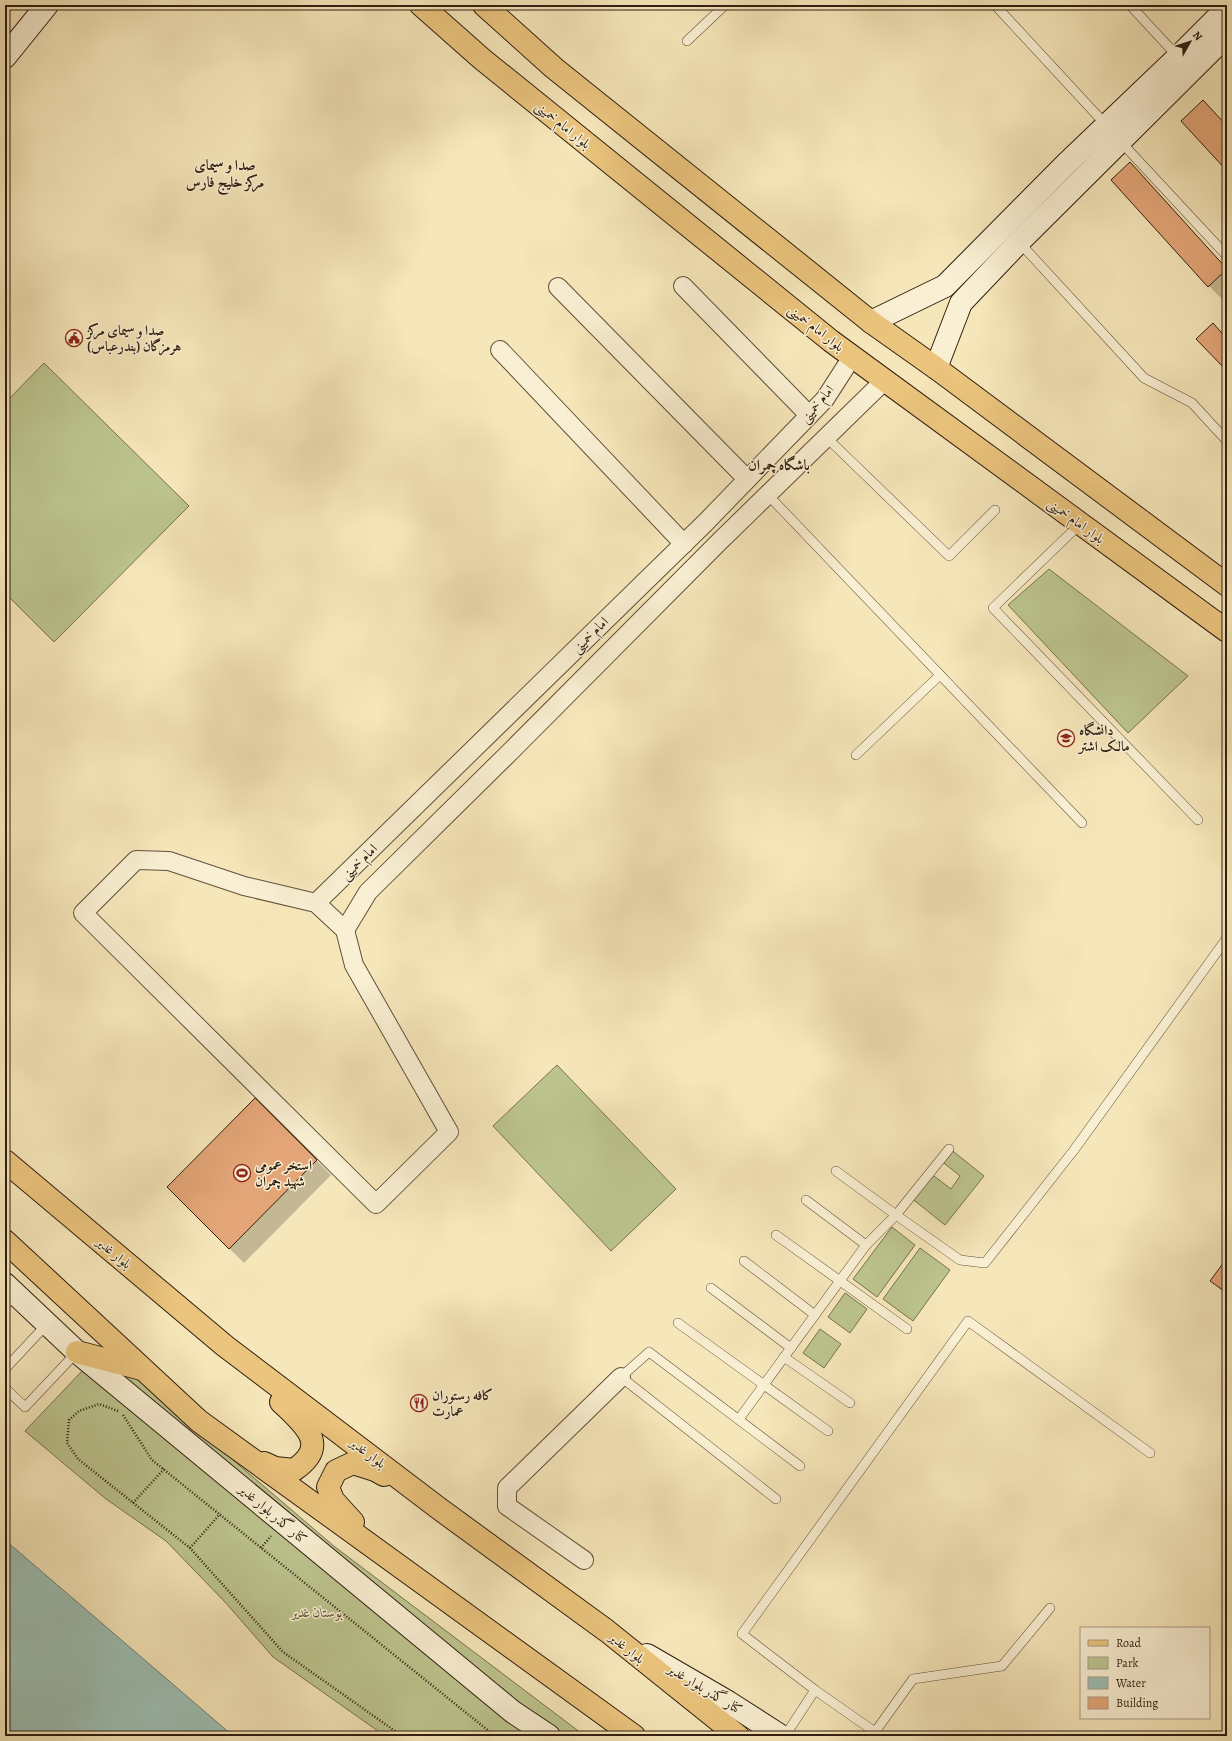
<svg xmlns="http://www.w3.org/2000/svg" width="1232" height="1741" font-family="Alegreya,Amiri,serif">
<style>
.green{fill:#bdc58f;stroke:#767250}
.water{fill:#9dbfb3;stroke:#717f72}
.shadow{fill:#0003}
.building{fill:#e4a678;stroke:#301e11}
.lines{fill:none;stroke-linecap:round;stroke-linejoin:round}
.lane-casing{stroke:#62503b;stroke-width:10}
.street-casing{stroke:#62503b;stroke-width:20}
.secondary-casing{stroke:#301e11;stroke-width:24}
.primary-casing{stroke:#301e11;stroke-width:24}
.path{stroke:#301e11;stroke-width:2.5;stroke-dasharray:1 2;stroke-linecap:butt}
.lane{stroke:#f9efd2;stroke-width:9}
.street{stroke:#f9efd2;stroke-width:18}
.secondary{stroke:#f9efd2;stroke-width:22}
.primary{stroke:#ebc47d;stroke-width:22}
.labels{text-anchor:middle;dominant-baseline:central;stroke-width:3;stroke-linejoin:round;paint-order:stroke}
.street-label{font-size:14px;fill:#301e11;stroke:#f9efd2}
.poi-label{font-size:14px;font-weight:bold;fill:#301e11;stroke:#f9efd2;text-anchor:start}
.park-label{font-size:14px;font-style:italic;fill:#5a5037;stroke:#f9efd2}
.neighbourhood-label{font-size:15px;font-weight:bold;fill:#301e11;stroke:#f9efd2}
</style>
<rect width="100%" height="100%" fill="#f6e7ba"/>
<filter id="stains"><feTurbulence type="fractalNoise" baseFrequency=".005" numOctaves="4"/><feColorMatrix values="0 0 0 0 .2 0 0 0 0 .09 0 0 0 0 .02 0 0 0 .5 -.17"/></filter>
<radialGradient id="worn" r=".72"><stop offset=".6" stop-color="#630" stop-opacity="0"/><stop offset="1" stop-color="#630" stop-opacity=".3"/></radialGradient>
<!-- green -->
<g class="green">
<path d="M 44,363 L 189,506 L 54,642 L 5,593 L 5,403 Z"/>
<path d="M 1049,569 L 1188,676 L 1128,733 L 1008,605 Z"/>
<path d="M 557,1065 L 676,1189 L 611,1251 L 493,1126 Z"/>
<path d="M 949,1148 L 984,1176 L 945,1225 L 910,1197 L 930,1173 L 951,1189 L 960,1176 L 940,1160 Z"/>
<path d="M 892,1227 L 915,1245 L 877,1297 L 853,1279 Z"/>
<path d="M 920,1248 L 950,1270 L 913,1321 L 883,1299 Z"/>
<path d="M 845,1293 L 867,1309 L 850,1333 L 828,1317 Z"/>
<path d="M 820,1329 L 841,1344 L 824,1368 L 803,1353 Z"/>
<path d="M 103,1349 L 335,1547 L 585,1736 L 385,1736 L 273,1657 L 225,1602 L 166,1541 L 106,1499 L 25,1431 Z"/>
</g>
<!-- water -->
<path class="water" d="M 5,1540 L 218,1723 L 233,1736 L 5,1736 Z"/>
<!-- shadow -->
<g class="shadow">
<path d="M 1144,178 L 1227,269 L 1227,297 L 1223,300 L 1209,286 Z"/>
<path d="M 255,1099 L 331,1175 L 244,1263 L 168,1187 Z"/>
<path d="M 1227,1260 L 1227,1296 L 1212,1281 Z"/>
</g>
<!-- building -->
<g class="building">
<path d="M 1203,100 L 1227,126 L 1227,171 L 1181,121 Z"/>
<path d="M 1130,162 L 1227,269 L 1208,287 L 1111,180 Z"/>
<path d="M 1213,323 L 1227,339 L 1227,371 L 1196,339 Z"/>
<path d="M 255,1098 L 317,1160 L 229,1249 L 167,1187 Z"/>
<path d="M 1227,1258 L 1227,1293 L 1210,1281 Z"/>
</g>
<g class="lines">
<!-- lane casing -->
<g class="lane-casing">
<g id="lane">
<path d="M 995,5 L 1107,126"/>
<path d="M 1130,5 L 1178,57"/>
<path d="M 687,41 L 725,5"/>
<path d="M 1121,142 L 1227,256"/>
<path d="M 1019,242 L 1144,378 L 1192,403 L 1227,441"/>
<path d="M 826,437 L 949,556 L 995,510"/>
<path d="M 767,494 L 1082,823"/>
<path d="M 1080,524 L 993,608 L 1198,820"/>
<path d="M 856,755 L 940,675"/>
<path d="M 836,1171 L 896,1215 L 949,1149"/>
<path d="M 806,1200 L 866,1245"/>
<path d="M 776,1235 L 907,1329"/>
<path d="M 744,1261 L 815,1315"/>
<path d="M 711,1288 L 791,1348"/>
<path d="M 5,1305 L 16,1294"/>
<path d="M 678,1323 L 828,1431"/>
<path d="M 784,1357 L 850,1403"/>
<path d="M 5,1369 L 47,1324"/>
<path d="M 5,1388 L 25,1407 L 77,1352"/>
<path d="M 739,1419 L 866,1245 L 896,1215 L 960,1260 L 985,1263 L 1074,1150 L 1227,938"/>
<path d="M 776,1499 L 621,1377 L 649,1352 L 800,1466"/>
<path d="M 815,1690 L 742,1634 L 968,1321 L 1150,1453"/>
<path d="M 785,1736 L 815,1690 L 875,1732 L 913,1679 L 1002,1666 L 1050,1608"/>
</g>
</g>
<!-- street casing -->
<g class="street-casing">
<g id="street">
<path d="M 683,286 L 809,415"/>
<path d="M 558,287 L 747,479"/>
<path d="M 500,350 L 684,544"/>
<path d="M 136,860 L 169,861 L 244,886 L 316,903 L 345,930 L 354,965 L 449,1132 L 376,1204 L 83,913 Z"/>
<path d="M 316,903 L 706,522 L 825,399 L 852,357"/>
<path d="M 345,930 L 368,892 L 513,749 L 719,542 L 885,380"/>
<path d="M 584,1560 L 507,1506 L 507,1488 L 621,1377"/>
</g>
</g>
<!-- secondary casing -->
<g class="secondary-casing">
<g id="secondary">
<path d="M 5,57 L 47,5"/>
<path d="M 871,322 L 945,286 L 1066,164 L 1178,57 L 1227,8"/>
<path d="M 936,368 L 961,303 L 1019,242 L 1227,35"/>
<path d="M 5,1284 L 77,1352 L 513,1712 L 549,1736"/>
<path d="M 647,1655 L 728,1702 L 781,1736"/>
</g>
</g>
<!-- primary casing -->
<g class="primary-casing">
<g id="primary">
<path d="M 421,5 L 482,59 L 831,341 L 1227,631"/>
<path d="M 484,5 L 554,68 L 871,322 L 936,368 L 1227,585"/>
<path d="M 5,1161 L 225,1346 L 441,1510 L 607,1631 L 738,1736"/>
<path d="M 5,1241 L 199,1421 L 634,1736"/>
<path d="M 77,1352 L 142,1369"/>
<path d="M 264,1463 L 275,1468 L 294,1470 C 331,1445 304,1424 281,1402"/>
<path d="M 353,1522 L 333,1500 L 328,1487 L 336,1471 L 353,1463 L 375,1470 L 384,1475"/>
</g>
</g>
<!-- path -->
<g class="path">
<path d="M 118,1411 L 99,1404 L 79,1411 L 69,1420 L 67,1443 L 78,1459 L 190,1548 L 283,1652 L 402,1736"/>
<path d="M 123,1415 L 152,1460 L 495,1736"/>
<path d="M 133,1503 L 164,1469"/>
<path d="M 190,1548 L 220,1514"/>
<path d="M 261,1548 L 271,1536"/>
</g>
<!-- lane -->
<use href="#lane" class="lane"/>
<!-- street -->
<use href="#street" class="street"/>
<!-- secondary -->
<use href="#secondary" class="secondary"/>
<!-- primary -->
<use href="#primary" class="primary"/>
</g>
<!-- icons -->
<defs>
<g id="civic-ring" transform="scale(0.9)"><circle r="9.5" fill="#f9efd2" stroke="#8f2418" stroke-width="1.5"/><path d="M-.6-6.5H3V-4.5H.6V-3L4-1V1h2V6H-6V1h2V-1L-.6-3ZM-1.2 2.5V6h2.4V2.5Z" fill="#8f2418"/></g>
<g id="university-ring" transform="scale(0.9)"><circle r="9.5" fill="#f9efd2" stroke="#8f2418" stroke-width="1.5"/><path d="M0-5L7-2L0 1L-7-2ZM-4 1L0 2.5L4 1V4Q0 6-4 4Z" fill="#8f2418"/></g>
<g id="stadium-ring" transform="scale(0.9)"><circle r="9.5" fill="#f9efd2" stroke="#8f2418" stroke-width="1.5"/><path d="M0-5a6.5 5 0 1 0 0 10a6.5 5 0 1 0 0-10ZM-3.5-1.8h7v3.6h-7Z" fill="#8f2418"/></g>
<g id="restaurant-ring" transform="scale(0.9)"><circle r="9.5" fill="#f9efd2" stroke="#8f2418" stroke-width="1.5"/><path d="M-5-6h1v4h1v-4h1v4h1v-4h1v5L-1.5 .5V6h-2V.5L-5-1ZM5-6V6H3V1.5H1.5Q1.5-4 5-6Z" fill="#8f2418"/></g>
</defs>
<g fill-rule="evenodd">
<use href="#civic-ring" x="74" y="338"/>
<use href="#university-ring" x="1066" y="738"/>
<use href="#stadium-ring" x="242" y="1173"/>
<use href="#restaurant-ring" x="419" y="1403"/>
</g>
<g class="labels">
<!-- street labels -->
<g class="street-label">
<text transform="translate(563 125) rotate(39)">بلوار امام خمینی</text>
<text transform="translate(816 328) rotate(38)">بلوار امام خمینی</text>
<text transform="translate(817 404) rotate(-50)">امام خمینی</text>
<text transform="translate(1076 521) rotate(36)">بلوار امام خمینی</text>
<text transform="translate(590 635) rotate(-44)">امام خمینی</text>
<text transform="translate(359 862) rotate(-44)">امام خمینی</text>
<text transform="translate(114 1253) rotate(40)">بلوار غدیر</text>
<text transform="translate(368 1453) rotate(37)">بلوار غدیر</text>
<text transform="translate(273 1514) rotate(40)">کنار گذر بلوار غدیر</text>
<text transform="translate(627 1648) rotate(39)">بلوار غدیر</text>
<text transform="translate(705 1689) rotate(31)">کنار گذر بلوار غدیر</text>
</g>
<!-- poi labels -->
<g class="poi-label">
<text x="87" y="330">صدا و سیمای مرکز<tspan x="87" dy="16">هرمزگان (بندرعباس)</tspan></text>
<text x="1079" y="730">دانشگاه<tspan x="1079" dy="16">مالک اشتر</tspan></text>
<text x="255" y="1165">استخر عمومی<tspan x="255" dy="16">شهید چمران</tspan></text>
<text x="432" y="1395">کافه رستوران<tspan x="432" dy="16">عمارت</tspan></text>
</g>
<!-- park labels -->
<g class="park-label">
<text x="317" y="1612">بوستان غدیر</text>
</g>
<!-- neighbourhood labels -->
<g class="neighbourhood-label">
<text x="225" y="165">صدا و سیمای<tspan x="225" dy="17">مرکز خلیج فارس</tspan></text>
<text x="779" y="465">باشگاه چمران</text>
</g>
</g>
<!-- margin -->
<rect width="1232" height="1741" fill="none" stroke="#f6e7ba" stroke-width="20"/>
<rect x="6" y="6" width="1220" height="1729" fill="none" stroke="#301e11" stroke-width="2"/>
<rect x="10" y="10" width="1212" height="1721" fill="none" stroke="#301e11"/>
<!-- legend -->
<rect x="1080" y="1627" width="130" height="92" fill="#f9efd2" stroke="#a99b85"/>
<rect x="1088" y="1640" width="20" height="6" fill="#ebc47d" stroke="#a99b85"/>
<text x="1116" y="1647" font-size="12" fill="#301e11">Road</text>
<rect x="1088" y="1657" width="20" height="12" fill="#bdc58f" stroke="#a99b85"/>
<text x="1116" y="1667" font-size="12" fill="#301e11">Park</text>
<rect x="1088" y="1677" width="20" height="12" fill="#9dbfb3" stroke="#a99b85"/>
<text x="1116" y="1687" font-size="12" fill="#301e11">Water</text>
<rect x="1088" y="1697" width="20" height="12" fill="#e4a678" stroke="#a99b85"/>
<text x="1116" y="1707" font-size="12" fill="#301e11">Building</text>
<!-- north arrow -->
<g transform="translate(1190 42) rotate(51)" stroke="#f9efd2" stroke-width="3" paint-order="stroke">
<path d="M0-3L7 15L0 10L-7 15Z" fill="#301e11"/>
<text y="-6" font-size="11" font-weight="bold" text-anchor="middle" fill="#301e11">N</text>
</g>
<rect width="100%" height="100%" filter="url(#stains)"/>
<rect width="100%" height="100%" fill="url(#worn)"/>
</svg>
